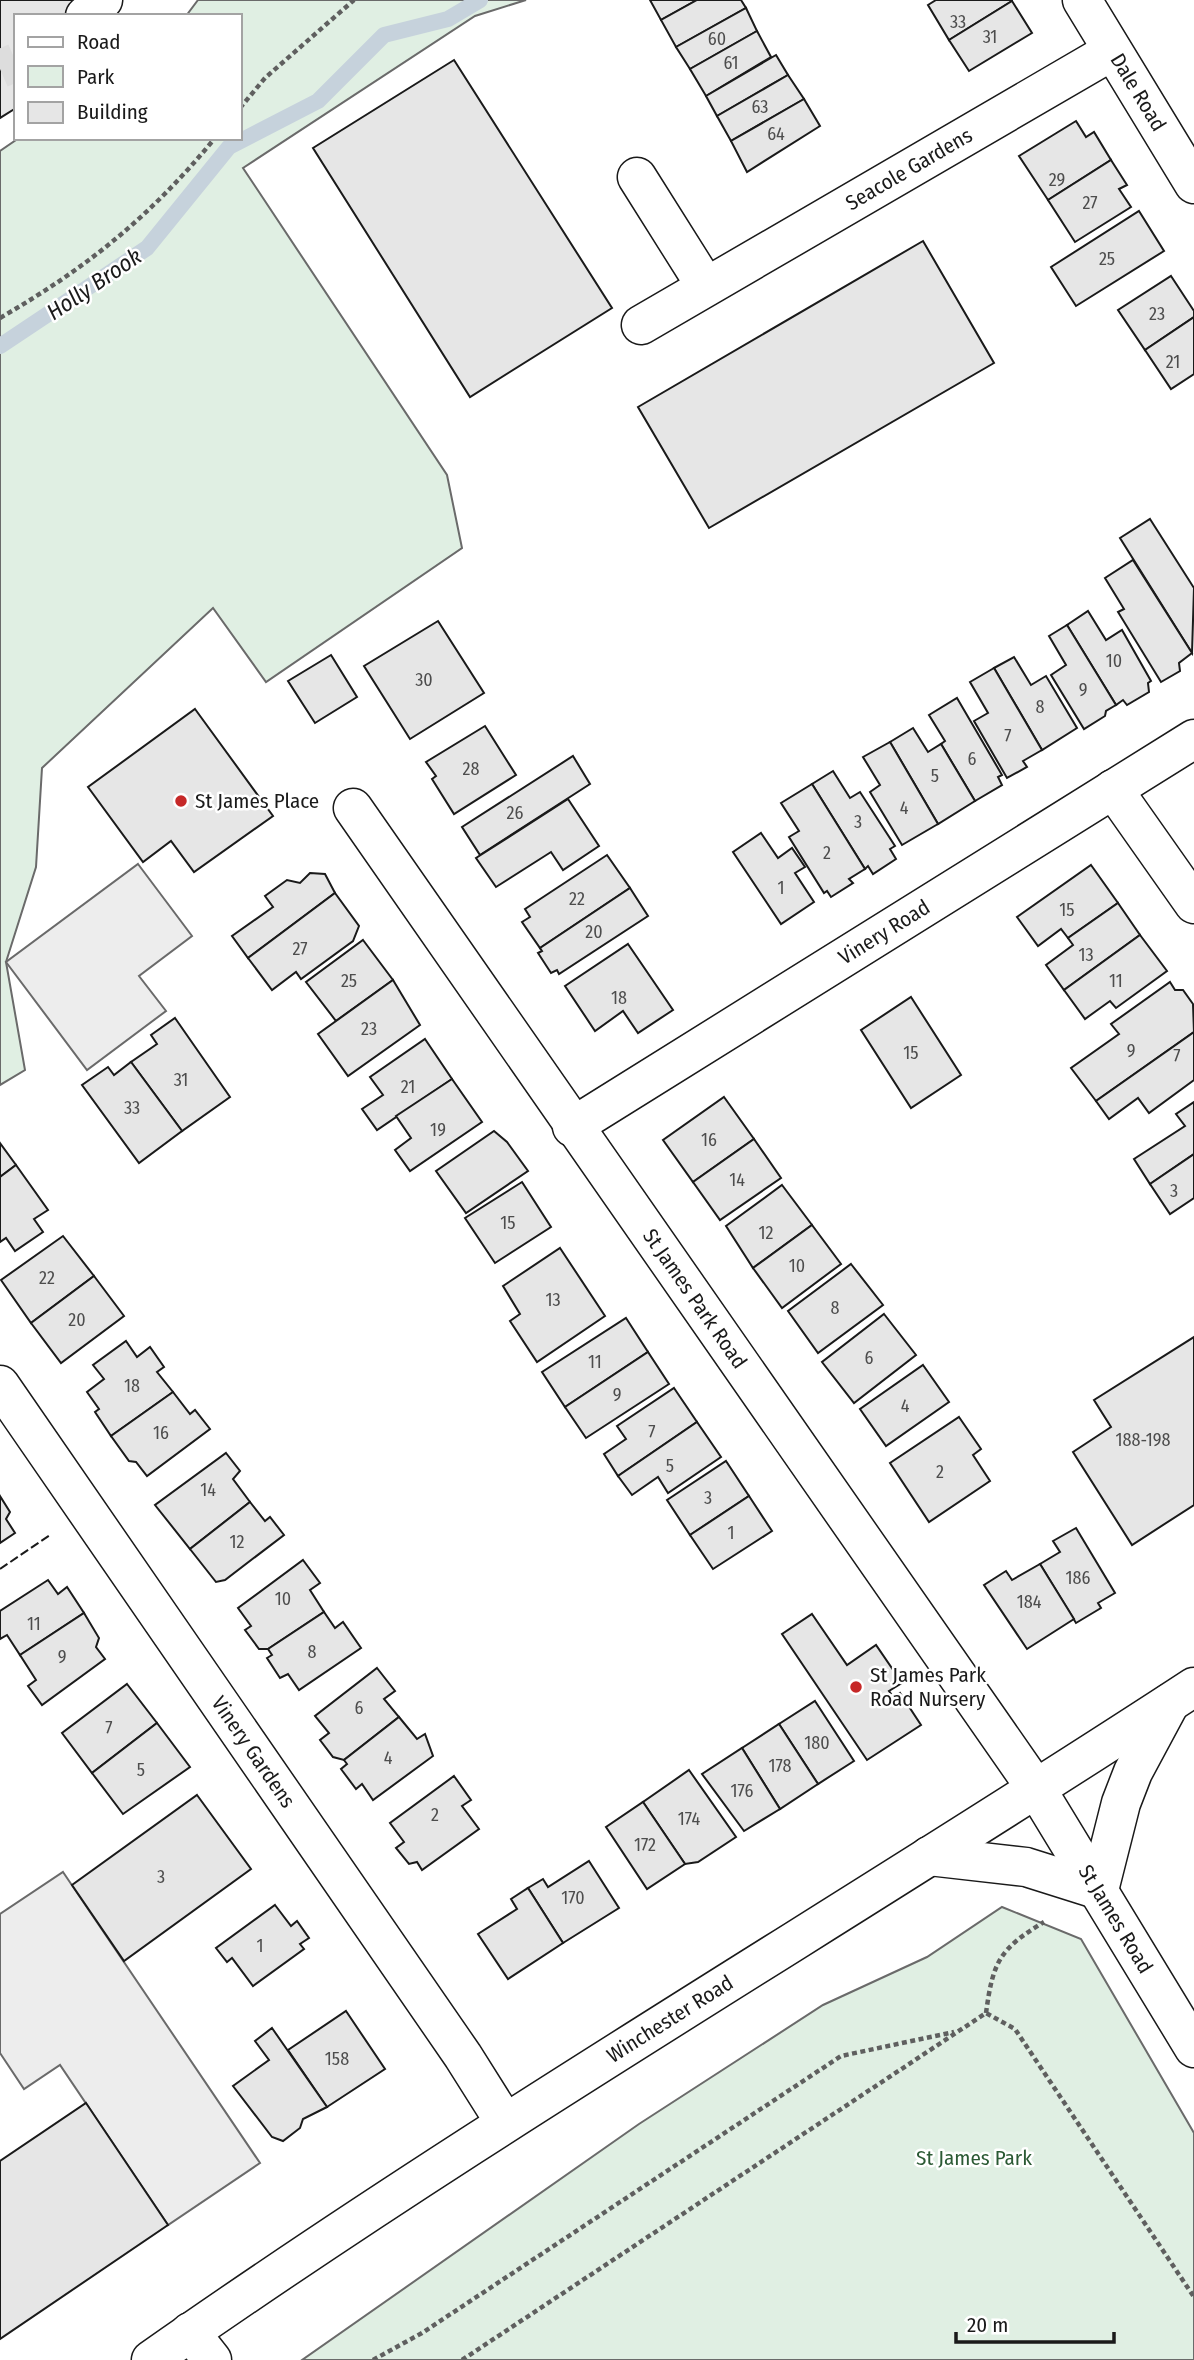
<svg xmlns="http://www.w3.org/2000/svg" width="1194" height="2360" font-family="'Fira Sans Condensed',sans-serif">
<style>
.green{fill:#e0efe3;stroke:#6a6a6a;stroke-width:2}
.parking{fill:#ededed;stroke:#6a6a6a;stroke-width:2}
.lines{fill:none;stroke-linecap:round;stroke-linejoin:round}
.stream{stroke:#c6d2dc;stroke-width:16}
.building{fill:#e6e6e6;stroke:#1a1a1a;stroke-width:2}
.minor-tunnel{stroke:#ddd;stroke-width:38;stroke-dasharray:38 19;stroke-linecap:butt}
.minor-casing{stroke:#1a1a1a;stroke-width:41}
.major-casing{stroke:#1a1a1a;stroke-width:41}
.path{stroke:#5f5f5f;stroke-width:4.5;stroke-dasharray:5 3.5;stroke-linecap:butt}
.minor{stroke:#fff;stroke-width:38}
.major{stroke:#fff;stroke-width:38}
.fence{stroke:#1a1a1a;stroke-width:2;stroke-dasharray:9 3.5;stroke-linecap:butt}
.poi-dot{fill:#c62828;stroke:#fff;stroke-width:2.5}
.labels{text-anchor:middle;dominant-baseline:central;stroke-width:5;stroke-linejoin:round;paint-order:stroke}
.number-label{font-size:18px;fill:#4d4d4d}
.street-label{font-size:21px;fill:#1a1a1a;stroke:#fff}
.poi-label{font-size:21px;fill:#1a1a1a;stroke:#fff;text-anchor:start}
.park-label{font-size:21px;fill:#2b5a34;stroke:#fff}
.water-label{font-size:23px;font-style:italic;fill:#1a1a1a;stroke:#fff}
</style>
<rect width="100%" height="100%" fill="#fff"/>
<!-- green -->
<g class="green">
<path d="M 198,0 L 526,0 L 475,16 L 243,168 L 447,475 L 462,548 L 266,682 L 213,608 L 42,768 L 36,867 L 6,962 L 25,1070 L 0,1085 L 0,151 L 19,138 L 240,138 L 240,16 L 186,16 Z"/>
<path d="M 1002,1907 L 1081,1939 L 1194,2133 L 1194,2360 L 302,2360 L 639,2124 L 823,2005 L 927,1957 Z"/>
</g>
<!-- parking -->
<g class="parking">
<path d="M 138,864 L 192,936 L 139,976 L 166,1011 L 87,1070 L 6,962 Z"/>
<path d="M 63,1872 L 260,2163 L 168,2225 L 60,2065 L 24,2089 L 0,2053 L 0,1914 Z"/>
</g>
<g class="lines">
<!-- stream -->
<path class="stream" d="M 0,346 L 147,248 L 229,147 L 318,101 L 384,35 L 448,19 L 480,0"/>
</g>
<!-- building -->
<g class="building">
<path d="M 0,0 L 74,0 L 66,16 L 16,16 L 16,108 L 0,118 Z"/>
<path d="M 650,0 L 697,0 L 661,20 Z"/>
<path d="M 697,0 L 741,0 L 746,8 L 676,47 L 661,20 Z"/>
<path d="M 936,0 L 1012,0 L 1012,1 L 949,40 L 928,5 Z"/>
<path d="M 1012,1 L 1032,33 L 969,71 L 949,40 Z"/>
<path d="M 746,8 L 757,31 L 690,69 L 676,47 Z"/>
<path d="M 757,31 L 771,57 L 706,96 L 690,69 Z"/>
<path d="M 776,55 L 788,75 L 717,116 L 706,96 Z"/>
<path d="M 454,60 L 612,308 L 470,397 L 313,148 Z"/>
<path d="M 788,75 L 804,99 L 731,141 L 717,116 Z"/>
<path d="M 804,99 L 820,126 L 747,172 L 731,141 Z"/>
<path d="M 1076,121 L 1086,137 L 1094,132 L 1111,160 L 1048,200 L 1019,156 Z"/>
<path d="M 1111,160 L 1127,185 L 1119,189 L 1131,207 L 1075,242 L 1048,200 Z"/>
<path d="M 1139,211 L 1164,251 L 1076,306 L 1051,267 Z"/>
<path d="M 923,241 L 994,363 L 709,528 L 638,407 Z"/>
<path d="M 1171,276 L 1194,311 L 1194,317 L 1145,350 L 1118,310 Z"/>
<path d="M 1194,317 L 1194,374 L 1171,389 L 1145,350 Z"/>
<path d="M 1150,519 L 1194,588 L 1192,653 L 1120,538 Z"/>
<path d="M 1133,560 L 1192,653 L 1179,663 L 1180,671 L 1161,682 L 1118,612 L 1124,609 L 1105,578 Z"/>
<path d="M 1088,611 L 1106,640 L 1122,630 L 1151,681 L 1148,683 L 1149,692 L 1127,705 L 1123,700 L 1116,705 L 1067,625 Z"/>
<path d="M 438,621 L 484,693 L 410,739 L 364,666 Z"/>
<path d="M 1067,625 L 1116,705 L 1106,711 L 1105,716 L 1084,729 L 1051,675 L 1066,665 L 1049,636 Z"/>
<path d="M 331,655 L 357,697 L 315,723 L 288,681 Z"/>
<path d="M 1014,657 L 1031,685 L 1046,676 L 1077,728 L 1042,750 L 994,668 Z"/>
<path d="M 994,668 L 1042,750 L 1023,761 L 1027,767 L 1007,778 L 974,721 L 988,713 L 970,682 Z"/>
<path d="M 957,698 L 1002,775 L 998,777 L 1002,785 L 975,801 L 941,744 L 945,741 L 929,715 Z"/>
<path d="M 195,709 L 273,816 L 194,872 L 171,841 L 143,862 L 88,787 Z"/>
<path d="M 485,726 L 516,775 L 454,814 L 432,779 L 436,776 L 426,762 Z"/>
<path d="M 913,728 L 928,752 L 941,744 L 975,801 L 938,824 L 890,742 Z"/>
<path d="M 890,742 L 938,824 L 902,845 L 870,792 L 880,785 L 863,757 Z"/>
<path d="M 573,756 L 590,784 L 480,855 L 462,827 Z"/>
<path d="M 833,771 L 850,798 L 860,792 L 895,846 L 890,849 L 896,859 L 873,874 L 868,866 L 865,869 L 812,784 Z"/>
<path d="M 812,784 L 865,869 L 849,879 L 853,883 L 831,897 L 827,891 L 824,893 L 789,837 L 799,831 L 781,803 Z"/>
<path d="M 568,799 L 599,846 L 563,870 L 551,852 L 496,887 L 476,858 Z"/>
<path d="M 761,833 L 778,858 L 792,848 L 805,867 L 795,873 L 814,902 L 781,924 L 733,852 Z"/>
<path d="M 607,855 L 630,888 L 540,948 L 522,922 L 530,917 L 525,909 Z"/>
<path d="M 1091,865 L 1118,903 L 1068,938 L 1061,929 L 1038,946 L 1017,917 Z"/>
<path d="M 310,873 L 325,874 L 335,893 L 248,958 L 232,936 L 273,907 L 265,896 L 287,880 L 300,883 Z"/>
<path d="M 630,888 L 648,916 L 559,974 L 557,970 L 551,973 L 538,953 L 542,951 L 540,948 Z"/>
<path d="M 335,893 L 359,926 L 353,941 L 301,979 L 296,972 L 272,990 L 248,958 Z"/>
<path d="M 1118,903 L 1140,935 L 1064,990 L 1046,965 L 1073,945 L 1068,938 Z"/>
<path d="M 1140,935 L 1167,971 L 1116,1008 L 1110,1001 L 1085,1019 L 1064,990 Z"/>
<path d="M 363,940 L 393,980 L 336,1021 L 306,982 Z"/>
<path d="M 628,944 L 673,1010 L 638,1033 L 623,1011 L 595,1031 L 565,986 Z"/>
<path d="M 393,980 L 420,1025 L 348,1076 L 318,1034 Z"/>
<path d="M 1170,982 L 1175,990 L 1183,990 L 1193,1004 L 1194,1032 L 1096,1101 L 1071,1068 L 1119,1034 L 1111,1024 Z"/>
<path d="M 911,997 L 961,1075 L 911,1108 L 861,1030 Z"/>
<path d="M 175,1018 L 230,1097 L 182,1131 L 131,1062 L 157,1044 L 151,1035 Z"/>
<path d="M 1194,1032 L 1194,1080 L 1149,1113 L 1138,1098 L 1109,1119 L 1096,1101 Z"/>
<path d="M 425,1039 L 452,1079 L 377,1130 L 362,1109 L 383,1095 L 370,1077 Z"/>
<path d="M 131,1062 L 182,1131 L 139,1163 L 82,1085 L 108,1067 L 114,1075 Z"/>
<path d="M 452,1079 L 482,1122 L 410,1171 L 395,1150 L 411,1138 L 396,1116 Z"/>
<path d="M 724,1097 L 754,1139 L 693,1182 L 663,1140 Z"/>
<path d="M 1194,1102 L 1194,1154 L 1150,1184 L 1134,1159 L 1185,1126 L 1176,1114 Z"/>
<path d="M 494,1131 L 507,1142 L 528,1171 L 466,1213 L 436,1171 Z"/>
<path d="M 754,1139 L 781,1178 L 720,1220 L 693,1182 Z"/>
<path d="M 0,1143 L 16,1165 L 0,1177 Z"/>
<path d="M 1194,1154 L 1194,1198 L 1170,1214 L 1150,1184 Z"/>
<path d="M 16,1165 L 48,1210 L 34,1219 L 43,1232 L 15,1251 L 6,1238 L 0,1242 L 0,1177 Z"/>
<path d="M 522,1182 L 551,1227 L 495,1263 L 465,1218 Z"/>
<path d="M 782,1185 L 812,1225 L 753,1268 L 726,1226 Z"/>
<path d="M 812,1225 L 841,1264 L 782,1308 L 753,1268 Z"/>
<path d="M 63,1236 L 94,1276 L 31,1323 L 1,1280 Z"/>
<path d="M 560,1248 L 605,1316 L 537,1362 L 510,1321 L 520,1314 L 503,1286 Z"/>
<path d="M 851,1264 L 883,1305 L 818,1353 L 788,1311 Z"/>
<path d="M 94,1276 L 124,1316 L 61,1363 L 31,1323 Z"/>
<path d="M 884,1314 L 916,1355 L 854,1403 L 822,1362 Z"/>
<path d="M 626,1318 L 648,1352 L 565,1407 L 542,1372 Z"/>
<path d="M 1194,1337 L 1194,1505 L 1132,1545 L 1073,1452 L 1111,1427 L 1094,1400 Z"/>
<path d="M 126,1341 L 137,1357 L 150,1347 L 164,1367 L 157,1372 L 173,1392 L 111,1436 L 95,1412 L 99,1409 L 87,1392 L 104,1379 L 93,1365 Z"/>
<path d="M 648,1352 L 669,1384 L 586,1438 L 565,1407 Z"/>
<path d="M 923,1365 L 949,1402 L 886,1446 L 860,1409 Z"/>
<path d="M 674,1388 L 697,1422 L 618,1476 L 604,1454 L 626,1439 L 617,1426 Z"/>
<path d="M 173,1392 L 190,1414 L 195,1410 L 210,1429 L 147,1476 L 136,1462 L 129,1461 L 111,1436 Z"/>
<path d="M 959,1417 L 981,1449 L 973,1455 L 990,1481 L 929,1522 L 890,1463 Z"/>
<path d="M 697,1422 L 721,1457 L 668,1493 L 658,1477 L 632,1495 L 618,1476 Z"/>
<path d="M 226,1453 L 240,1471 L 233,1479 L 250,1502 L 190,1549 L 155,1505 Z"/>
<path d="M 726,1461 L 749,1496 L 690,1535 L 667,1500 Z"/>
<path d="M 0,1496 L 10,1512 L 6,1519 L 15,1533 L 0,1543 Z"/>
<path d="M 749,1496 L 772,1531 L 713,1569 L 690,1535 Z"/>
<path d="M 250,1502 L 265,1521 L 270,1517 L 284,1535 L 225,1580 L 216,1582 L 190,1549 Z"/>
<path d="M 1076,1528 L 1115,1593 L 1098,1603 L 1101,1608 L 1076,1623 L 1040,1564 L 1060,1552 L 1053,1541 Z"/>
<path d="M 303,1560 L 320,1583 L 310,1590 L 324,1612 L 268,1649 L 259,1649 L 245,1630 L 251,1626 L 238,1608 Z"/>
<path d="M 1040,1564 L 1074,1619 L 1027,1649 L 984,1585 L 1006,1571 L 1012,1580 Z"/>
<path d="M 48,1580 L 58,1594 L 67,1587 L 84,1613 L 20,1655 L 7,1635 L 0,1639 L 0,1611 Z"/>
<path d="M 324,1612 L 335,1628 L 343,1622 L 361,1648 L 299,1690 L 288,1674 L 280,1678 L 267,1658 L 272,1655 L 268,1649 Z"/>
<path d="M 84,1613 L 99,1638 L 96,1647 L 105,1659 L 42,1705 L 28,1686 L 36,1680 L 20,1655 Z"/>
<path d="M 812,1614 L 847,1665 L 876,1645 L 902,1683 L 889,1691 L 894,1698 L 900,1693 L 921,1725 L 867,1760 L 782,1634 Z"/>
<path d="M 377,1668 L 395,1691 L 384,1699 L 399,1717 L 344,1760 L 333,1757 L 320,1740 L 329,1733 L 315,1716 Z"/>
<path d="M 127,1684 L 157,1723 L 92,1773 L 62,1733 Z"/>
<path d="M 815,1701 L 854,1761 L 818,1784 L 779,1724 Z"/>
<path d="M 399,1717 L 417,1739 L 425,1734 L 433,1756 L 373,1800 L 362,1784 L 356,1789 L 341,1769 L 347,1764 L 344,1760 Z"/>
<path d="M 157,1723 L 190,1767 L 123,1814 L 92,1773 Z"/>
<path d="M 779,1724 L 818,1784 L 780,1809 L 742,1748 Z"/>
<path d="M 742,1748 L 780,1809 L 744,1831 L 702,1774 Z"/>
<path d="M 689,1770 L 736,1837 L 698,1862 L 685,1864 L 643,1802 Z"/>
<path d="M 454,1776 L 471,1800 L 462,1806 L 479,1829 L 422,1870 L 417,1862 L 409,1864 L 396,1848 L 404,1842 L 390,1823 Z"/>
<path d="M 197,1795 L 251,1869 L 124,1961 L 72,1885 Z"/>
<path d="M 643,1802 L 685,1864 L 647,1889 L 606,1827 Z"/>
<path d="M 589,1861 L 619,1908 L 563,1943 L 528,1888 L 543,1879 L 548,1887 Z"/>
<path d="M 528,1888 L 563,1943 L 508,1979 L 478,1934 L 517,1909 L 511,1899 Z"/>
<path d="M 275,1905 L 291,1926 L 297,1921 L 309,1938 L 300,1944 L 304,1949 L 253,1986 L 232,1958 L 227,1962 L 216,1948 Z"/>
<path d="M 346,2011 L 385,2069 L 327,2107 L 288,2050 Z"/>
<path d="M 272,2028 L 327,2107 L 303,2119 L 300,2128 L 283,2141 L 272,2137 L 233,2086 L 269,2060 L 255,2041 Z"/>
<path d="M 86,2103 L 168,2225 L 0,2339 L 0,2161 Z"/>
</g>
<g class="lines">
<!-- minor-tunnel -->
<path class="minor-tunnel" d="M 0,69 L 16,62"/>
<!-- minor casing -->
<g class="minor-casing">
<g id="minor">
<path id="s1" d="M 1082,0 L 1194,184"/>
<path d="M 85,16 L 103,0"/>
<path d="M 637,177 L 705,285"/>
<path id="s2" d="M 641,325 L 1112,51"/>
<path d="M 1113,789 L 1194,904"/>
<path id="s3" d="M 353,808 L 1037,1790 L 1194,2048"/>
<path id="s4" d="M 572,1127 L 1194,739"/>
<path id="s5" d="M 0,1385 L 463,2056 L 504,2121"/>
<path d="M 929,1856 L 1026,1867 L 1099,1890"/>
<path d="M 1099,1890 L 1121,1803 L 1133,1772 L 1170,1703"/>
<path d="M 190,2332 L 212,2360"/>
</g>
</g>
<!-- major casing -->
<g class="major-casing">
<g id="major">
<path id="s6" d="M 151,2360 C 490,2122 847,1914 1194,1687"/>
</g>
</g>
<!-- path -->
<g class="path">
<path d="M 240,108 L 265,78 L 354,0"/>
<path d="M 0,318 C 88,267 150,217 215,138"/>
<path d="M 986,2013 C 993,1962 999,1949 1044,1922"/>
<path d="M 373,2360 L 422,2333 L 841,2056 L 954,2032"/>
<path d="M 462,2360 L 986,2013 L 1015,2029 L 1194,2297"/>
</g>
<!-- minor -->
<use href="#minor" class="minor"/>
<!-- major -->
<use href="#major" class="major"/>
<!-- fence -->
<path class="fence" d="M 0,1569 L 50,1535"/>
</g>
<!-- markers -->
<g class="poi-dot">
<circle cx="181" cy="801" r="7"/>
<circle cx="856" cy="1687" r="7"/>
</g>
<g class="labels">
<!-- number labels -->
<g class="number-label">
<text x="958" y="22">33</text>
<text x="990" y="37">31</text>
<text x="717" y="39">60</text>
<text x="731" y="63">61</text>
<text x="760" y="107">63</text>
<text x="776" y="134">64</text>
<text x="1057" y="180">29</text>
<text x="1090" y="203">27</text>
<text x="1107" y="259">25</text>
<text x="1157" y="314">23</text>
<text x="1173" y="362">21</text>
<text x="1114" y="661">10</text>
<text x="424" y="680">30</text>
<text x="1083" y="690">9</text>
<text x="1040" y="707">8</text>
<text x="1008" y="736">7</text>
<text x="972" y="759">6</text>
<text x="471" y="769">28</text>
<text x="935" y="776">5</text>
<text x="904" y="808">4</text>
<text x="515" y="813">26</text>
<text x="858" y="822">3</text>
<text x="827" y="853">2</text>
<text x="781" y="888">1</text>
<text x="577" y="899">22</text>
<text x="1067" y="910">15</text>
<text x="594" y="932">20</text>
<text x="300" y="949">27</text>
<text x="1086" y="955">13</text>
<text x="349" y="981">25</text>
<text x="1116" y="981">11</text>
<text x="619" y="998">18</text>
<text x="369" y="1029">23</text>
<text x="1131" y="1051">9</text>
<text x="911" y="1053">15</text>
<text x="1177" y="1056">7</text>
<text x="181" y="1080">31</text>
<text x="408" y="1087">21</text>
<text x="132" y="1108">33</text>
<text x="438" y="1130">19</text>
<text x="709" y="1140">16</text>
<text x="737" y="1180">14</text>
<text x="1174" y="1191">3</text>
<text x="508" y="1223">15</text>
<text x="766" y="1233">12</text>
<text x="797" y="1266">10</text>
<text x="47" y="1278">22</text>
<text x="553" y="1300">13</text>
<text x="835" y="1308">8</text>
<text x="77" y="1320">20</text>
<text x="869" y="1358">6</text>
<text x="595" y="1362">11</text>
<text x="132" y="1386">18</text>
<text x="617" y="1395">9</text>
<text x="905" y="1406">4</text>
<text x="652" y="1432">7</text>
<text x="161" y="1433">16</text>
<text x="1143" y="1440">188-198</text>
<text x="670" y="1466">5</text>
<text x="940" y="1472">2</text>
<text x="208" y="1490">14</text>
<text x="708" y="1498">3</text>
<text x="731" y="1533">1</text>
<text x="237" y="1542">12</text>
<text x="1078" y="1578">186</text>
<text x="283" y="1599">10</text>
<text x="1029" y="1602">184</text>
<text x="34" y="1624">11</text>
<text x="312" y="1652">8</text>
<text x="62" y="1657">9</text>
<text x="359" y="1708">6</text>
<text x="109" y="1728">7</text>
<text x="817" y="1743">180</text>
<text x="388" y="1758">4</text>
<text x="780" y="1766">178</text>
<text x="141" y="1770">5</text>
<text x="742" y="1791">176</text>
<text x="435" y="1815">2</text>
<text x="689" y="1819">174</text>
<text x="645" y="1845">172</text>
<text x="161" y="1877">3</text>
<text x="573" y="1898">170</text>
<text x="260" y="1946">1</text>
<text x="337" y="2059">158</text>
</g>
<!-- street labels -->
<g class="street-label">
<text stroke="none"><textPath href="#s1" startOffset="108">Dale Road</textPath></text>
<text stroke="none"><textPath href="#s2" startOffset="310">Seacole Gardens</textPath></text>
<text stroke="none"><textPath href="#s4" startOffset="368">Vinery Road</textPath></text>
<text stroke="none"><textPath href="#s3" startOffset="598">St James Park Road</textPath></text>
<text stroke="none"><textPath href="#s5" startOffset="446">Vinery Gardens</textPath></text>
<text stroke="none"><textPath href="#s3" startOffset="1348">St James Road</textPath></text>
<text stroke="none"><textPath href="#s6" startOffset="621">Winchester Road</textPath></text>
</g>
<!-- poi labels -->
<g class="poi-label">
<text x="195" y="801">St James Place</text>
<text x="870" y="1675">St James Park<tspan x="870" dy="24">Road Nursery</tspan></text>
</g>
<!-- park labels -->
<g class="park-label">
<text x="974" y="2158">St James Park</text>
</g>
<!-- water labels -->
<g class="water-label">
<text transform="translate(94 284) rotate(-34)">Holly Brook</text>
</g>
</g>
<!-- legend -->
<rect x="14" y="14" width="228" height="126" fill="#ffffff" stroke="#a3a3a3" stroke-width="2"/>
<rect x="28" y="37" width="35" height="10" fill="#ffffff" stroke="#a3a3a3" stroke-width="2"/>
<text x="77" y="49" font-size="21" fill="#1a1a1a">Road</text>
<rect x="28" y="66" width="35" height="21" fill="#e0efe3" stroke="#a3a3a3" stroke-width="2"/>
<text x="77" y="84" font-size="21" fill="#1a1a1a">Park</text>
<rect x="28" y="102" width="35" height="21" fill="#e6e6e6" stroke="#a3a3a3" stroke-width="2"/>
<text x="77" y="119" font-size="21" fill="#1a1a1a">Building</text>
<!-- scale -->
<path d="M956 2332v10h158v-10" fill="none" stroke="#1a1a1a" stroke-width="3.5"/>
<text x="967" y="2332" font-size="21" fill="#1a1a1a" stroke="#ffffff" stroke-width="5" paint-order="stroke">20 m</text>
</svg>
